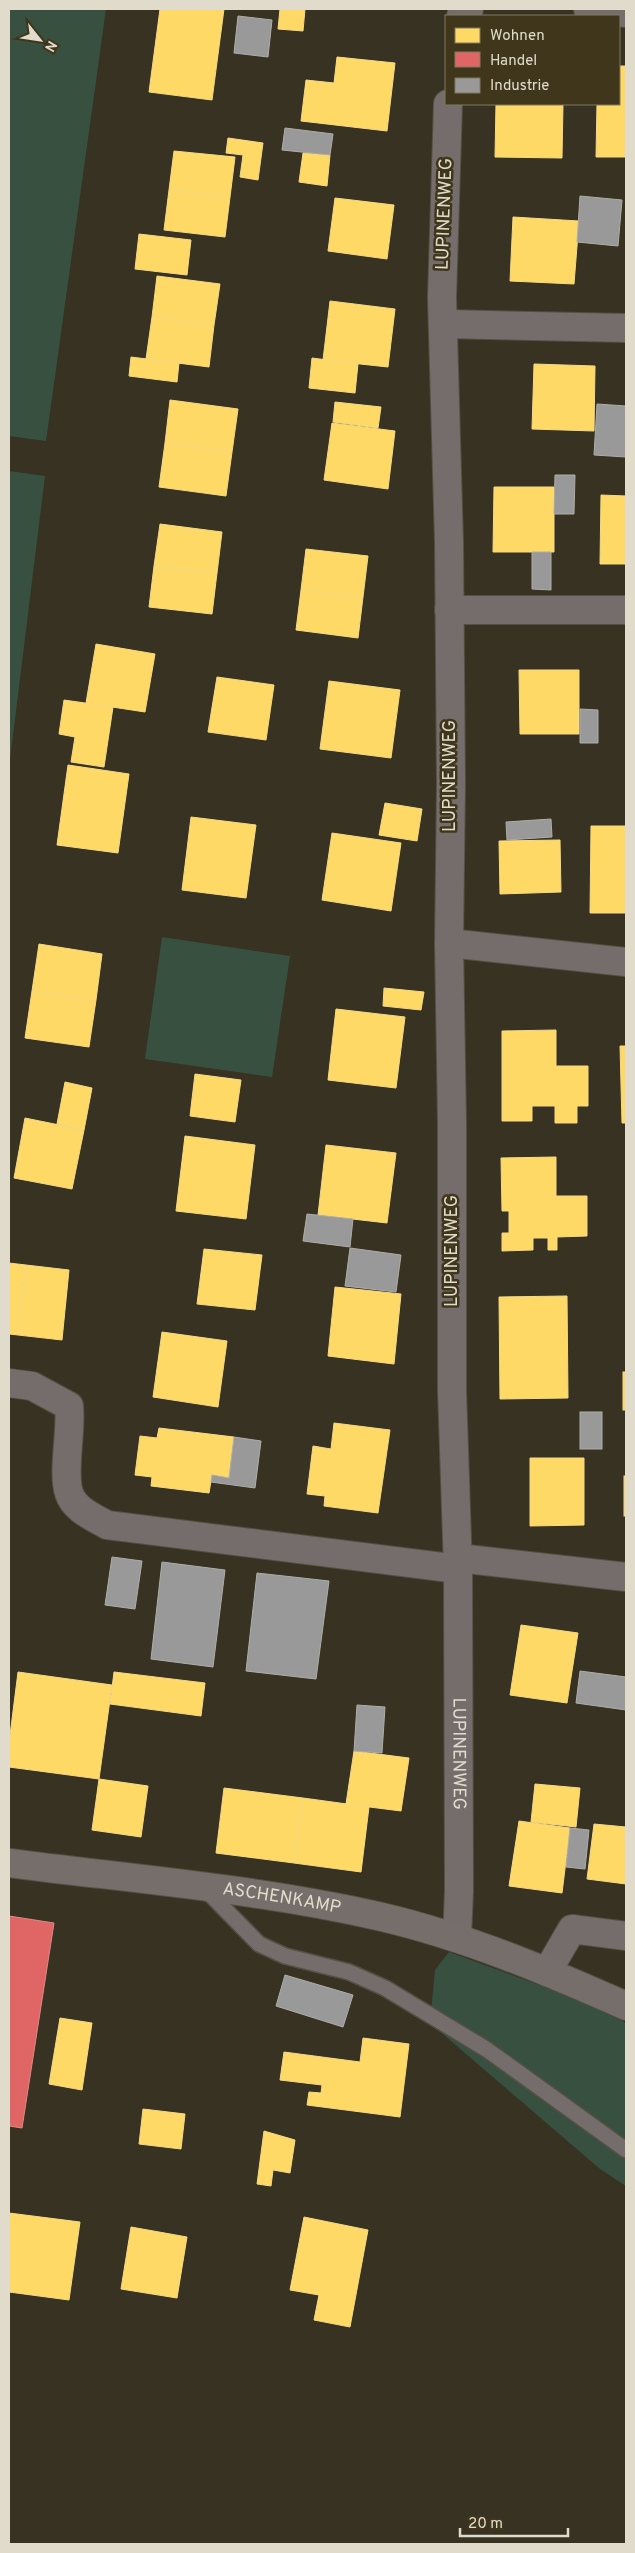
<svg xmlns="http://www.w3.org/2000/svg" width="635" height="2553" font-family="Overpass,sans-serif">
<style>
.green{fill:#375040}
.homes{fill:#ffd966;stroke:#f6da84}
.shops{fill:#e06666;stroke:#e08984}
.industry{fill:#999;stroke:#aeada8}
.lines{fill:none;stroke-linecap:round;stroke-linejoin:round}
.lane-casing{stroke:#555043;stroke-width:18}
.street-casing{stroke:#555043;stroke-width:30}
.secondary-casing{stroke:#555043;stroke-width:30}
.lane{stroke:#746d6b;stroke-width:15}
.street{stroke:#746d6b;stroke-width:28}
.secondary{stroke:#766e6a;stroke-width:28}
.labels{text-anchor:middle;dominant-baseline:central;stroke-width:5;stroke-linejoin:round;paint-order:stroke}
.street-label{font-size:18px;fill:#e0dbcb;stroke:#40361b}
</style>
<rect width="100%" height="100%" fill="#383223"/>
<!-- green -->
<g class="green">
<path d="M 9,9 L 106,9 L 46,441 L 9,436 Z"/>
<path d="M 9,471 L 45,476 L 9,768 Z"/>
<path d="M 162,937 L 290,956 L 272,1077 L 145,1059 Z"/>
<path d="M 449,1952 L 583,2001 L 626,2023 L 626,2186 L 600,2169 L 430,2023 L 435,1970 Z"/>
</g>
<!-- homes -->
<g class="homes">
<path d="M 160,9 L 224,9 L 212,100 L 149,92 Z"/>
<path d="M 280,9 L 305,9 L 303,31 L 278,29 Z"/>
<path d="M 337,57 L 395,63 L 387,131 L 301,121 L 306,80 L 334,83 Z"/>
<path d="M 619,66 L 626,66 L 626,157 L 596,157 L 597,104 L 619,104 Z"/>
<path d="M 496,104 L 563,104 L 562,158 L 495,157 Z"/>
<path d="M 228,138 L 263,143 L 258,180 L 240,177 L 243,155 L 226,153 Z"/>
<path d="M 174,151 L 235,157 L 230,197 L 169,190 Z"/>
<path d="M 303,153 L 330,155 L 327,186 L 299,182 Z"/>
<path d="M 169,190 L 230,197 L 225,237 L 164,230 Z"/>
<path d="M 335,198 L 394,205 L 387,259 L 328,251 Z"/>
<path d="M 513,217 L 579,221 L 574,284 L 510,281 Z"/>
<path d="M 139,234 L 191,240 L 187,275 L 135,269 Z"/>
<path d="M 157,276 L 220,284 L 214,325 L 152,317 Z"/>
<path d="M 330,301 L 395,309 L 388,367 L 323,360 Z"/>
<path d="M 152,317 L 214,325 L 209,367 L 146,359 Z"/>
<path d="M 131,357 L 179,363 L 177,382 L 129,376 Z"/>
<path d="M 312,358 L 358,364 L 355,393 L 309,388 Z"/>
<path d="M 534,364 L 595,366 L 594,431 L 532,429 Z"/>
<path d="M 170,400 L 238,409 L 232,452 L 165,443 Z"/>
<path d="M 335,402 L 381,407 L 378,428 L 333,422 Z"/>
<path d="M 332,423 L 395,431 L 388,489 L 324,480 Z"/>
<path d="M 165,443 L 232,452 L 226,496 L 159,487 Z"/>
<path d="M 494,487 L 554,487 L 554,552 L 493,552 Z"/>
<path d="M 601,495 L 626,496 L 626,564 L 600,564 Z"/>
<path d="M 160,524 L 222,532 L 217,573 L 154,566 Z"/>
<path d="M 306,549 L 368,556 L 363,597 L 301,590 Z"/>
<path d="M 154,566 L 217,573 L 212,614 L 149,607 Z"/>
<path d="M 301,590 L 363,597 L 358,638 L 296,630 Z"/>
<path d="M 96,644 L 155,654 L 145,712 L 86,703 Z"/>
<path d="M 519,670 L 579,670 L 579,734 L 520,734 Z"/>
<path d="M 217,677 L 274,685 L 266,740 L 208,732 Z"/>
<path d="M 329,681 L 400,690 L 391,758 L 320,749 Z"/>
<path d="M 64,700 L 113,707 L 104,767 L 71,762 L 75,737 L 59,734 Z"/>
<path d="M 68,765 L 129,774 L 118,853 L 57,845 Z"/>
<path d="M 385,803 L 422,809 L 417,841 L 379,835 Z"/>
<path d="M 191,817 L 256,825 L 246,898 L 182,890 Z"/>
<path d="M 591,826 L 626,826 L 626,913 L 590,913 Z"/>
<path d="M 332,833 L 401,843 L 391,911 L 322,900 Z"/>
<path d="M 560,840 L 561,892 L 500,894 L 499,841 Z"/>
<path d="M 39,944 L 102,954 L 96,1000 L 32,991 Z"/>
<path d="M 384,988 L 424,992 L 421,1010 L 383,1006 Z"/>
<path d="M 32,991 L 96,1000 L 89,1047 L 25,1038 Z"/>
<path d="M 336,1009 L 405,1017 L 396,1088 L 328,1080 Z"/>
<path d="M 556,1030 L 556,1066 L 588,1066 L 588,1106 L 577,1106 L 577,1123 L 555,1123 L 555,1106 L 532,1106 L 532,1121 L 502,1121 L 502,1031 Z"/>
<path d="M 620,1046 L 626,1046 L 626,1123 L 622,1123 Z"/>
<path d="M 195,1074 L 241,1080 L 235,1122 L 190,1116 Z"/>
<path d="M 65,1082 L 92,1088 L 84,1130 L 57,1124 Z"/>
<path d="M 25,1118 L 84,1130 L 72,1189 L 14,1178 Z"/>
<path d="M 185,1136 L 255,1145 L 246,1219 L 176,1211 Z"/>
<path d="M 326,1145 L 396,1153 L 387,1223 L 318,1215 Z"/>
<path d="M 556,1157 L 556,1196 L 587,1196 L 587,1236 L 557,1237 L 557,1250 L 548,1250 L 548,1238 L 533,1238 L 533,1250 L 502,1251 L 502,1233 L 509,1233 L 509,1211 L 502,1211 L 501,1158 Z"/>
<path d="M 204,1249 L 262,1255 L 255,1310 L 197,1304 Z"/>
<path d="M 9,1263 L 26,1265 L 18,1335 L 9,1334 Z"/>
<path d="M 26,1265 L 69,1270 L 62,1340 L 18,1335 Z"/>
<path d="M 335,1287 L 401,1294 L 394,1364 L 328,1356 Z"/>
<path d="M 567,1296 L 568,1398 L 500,1399 L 499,1297 Z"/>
<path d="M 162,1332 L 227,1341 L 218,1407 L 153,1397 Z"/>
<rect x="623" y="1372" width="3" height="38"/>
<path d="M 334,1423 L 390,1430 L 378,1513 L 324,1506 L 325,1496 L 307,1494 L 313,1446 L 331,1449 Z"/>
<path d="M 159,1428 L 234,1437 L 229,1478 L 212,1475 L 209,1493 L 151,1486 L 152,1477 L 135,1475 L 140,1436 L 157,1438 Z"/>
<path d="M 530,1458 L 584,1458 L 584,1525 L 530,1526 Z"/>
<rect x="624" y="1476" width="2" height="40"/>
<path d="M 521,1625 L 578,1633 L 567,1703 L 510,1695 Z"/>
<path d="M 18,1672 L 112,1685 L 99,1779 L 9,1767 L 9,1743 Z"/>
<path d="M 114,1672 L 205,1683 L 201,1716 L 110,1704 Z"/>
<path d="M 354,1751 L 409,1758 L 401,1811 L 346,1804 Z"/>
<path d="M 99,1779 L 148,1786 L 141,1837 L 92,1830 Z"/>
<path d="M 535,1784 L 580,1788 L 576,1827 L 531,1822 Z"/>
<path d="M 224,1788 L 303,1798 L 294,1863 L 216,1853 Z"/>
<path d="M 303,1798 L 369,1807 L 361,1872 L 294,1863 Z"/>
<path d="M 519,1821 L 570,1828 L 562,1893 L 509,1886 Z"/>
<path d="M 594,1824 L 626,1827 L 626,1884 L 587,1879 Z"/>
<path d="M 60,2018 L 92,2023 L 82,2090 L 49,2084 Z"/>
<path d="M 363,2038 L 409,2044 L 400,2117 L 307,2105 L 309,2092 L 321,2093 L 322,2085 L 280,2080 L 284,2052 L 360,2062 Z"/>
<path d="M 143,2109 L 185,2114 L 181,2149 L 139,2144 Z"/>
<path d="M 264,2131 L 295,2140 L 290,2173 L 273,2170 L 271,2186 L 257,2184 Z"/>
<path d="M 9,2213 L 80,2222 L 69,2300 L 9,2292 Z"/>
<path d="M 304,2217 L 368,2230 L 350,2327 L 314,2320 L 319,2295 L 290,2290 Z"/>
<path d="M 131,2227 L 187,2237 L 177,2298 L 121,2289 Z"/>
</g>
<!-- shops -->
<path class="shops" d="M 9,1916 L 54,1923 L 22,2128 L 9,2126 Z"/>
<!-- industry -->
<g class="industry">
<path d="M 238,16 L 272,20 L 268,57 L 234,53 Z"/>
<path d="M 285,128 L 333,134 L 330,155 L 282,150 Z"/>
<path d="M 580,196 L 622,200 L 618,246 L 577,242 Z"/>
<path d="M 597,404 L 626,406 L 626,457 L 594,455 Z"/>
<path d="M 555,475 L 575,475 L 574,514 L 554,514 Z"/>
<path d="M 532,552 L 551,552 L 551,590 L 532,589 Z"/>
<path d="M 580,709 L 598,710 L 598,743 L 580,743 Z"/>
<path d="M 551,819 L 552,837 L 507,840 L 506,822 Z"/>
<path d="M 307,1214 L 353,1219 L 350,1247 L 303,1241 Z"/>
<path d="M 350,1248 L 401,1255 L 396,1292 L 345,1286 Z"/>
<rect x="580" y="1412" width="22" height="37"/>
<path d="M 234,1437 L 261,1441 L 255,1488 L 211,1482 L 212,1475 L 229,1478 Z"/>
<path d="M 112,1557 L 142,1561 L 135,1609 L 105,1605 Z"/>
<path d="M 162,1562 L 225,1570 L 213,1667 L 151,1659 Z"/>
<path d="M 257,1573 L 329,1581 L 316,1679 L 246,1671 Z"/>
<path d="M 580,1671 L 626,1677 L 626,1710 L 576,1703 Z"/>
<path d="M 357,1705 L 385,1707 L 382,1753 L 354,1751 Z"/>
<path d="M 570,1828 L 589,1830 L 585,1869 L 566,1867 Z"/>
<path d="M 285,1975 L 353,1995 L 343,2027 L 276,2006 Z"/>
</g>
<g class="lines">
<!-- lane casing -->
<g class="lane-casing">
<path id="lane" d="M 204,1888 L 259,1944 L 285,1956 L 349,1972 L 385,1988 L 486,2049 L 626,2150"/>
</g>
<!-- street casing -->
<g class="street-casing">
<g id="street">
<path d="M 588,9 L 626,13"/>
<path d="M 461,16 L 469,9"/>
<path id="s1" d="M 448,104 L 442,298 L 449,542 L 451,785 L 449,943 L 452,1123 L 452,1390 L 458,1569 L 459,1891 L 457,1938"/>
<path d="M 444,324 L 626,328"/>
<path d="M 449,610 L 626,610"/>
<path d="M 449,943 L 626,962"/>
<path d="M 9,1383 L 32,1386 L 69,1406 C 72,1430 62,1472 69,1493 C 74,1509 93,1517 107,1525 L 458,1569"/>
<path d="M 458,1558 L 626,1577"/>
<path d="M 547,1972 L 572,1929 L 626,1936"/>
</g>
</g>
<!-- secondary casing -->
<g class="secondary-casing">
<g id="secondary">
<path id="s2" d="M 9,1863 C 133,1879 260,1889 382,1917 C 467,1937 547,1971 626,2006"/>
</g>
</g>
<!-- lane -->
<use href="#lane" class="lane"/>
<!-- street -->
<use href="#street" class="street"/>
<!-- secondary -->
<use href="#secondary" class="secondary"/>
</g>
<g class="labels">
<!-- street labels -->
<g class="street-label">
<text transform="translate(445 214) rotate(-88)">LUPINENWEG</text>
<text transform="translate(450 776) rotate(-90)">LUPINENWEG</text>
<text transform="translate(452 1251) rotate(-90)">LUPINENWEG</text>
<text stroke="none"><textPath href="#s1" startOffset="1650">LUPINENWEG</textPath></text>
<text stroke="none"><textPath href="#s2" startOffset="275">ASCHENKAMP</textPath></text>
</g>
</g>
<!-- border -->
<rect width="635" height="2553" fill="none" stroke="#e0dbcb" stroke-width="20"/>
<!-- legend -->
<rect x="445" y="15" width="175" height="90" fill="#40361b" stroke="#807861"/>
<rect x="455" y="28" width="25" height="15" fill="#ffd966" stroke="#807861"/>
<text x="490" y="40" font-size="15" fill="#e0dbcb">Wohnen</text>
<rect x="455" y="52" width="25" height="15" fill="#e06666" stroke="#807861"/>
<text x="490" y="65" font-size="15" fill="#e0dbcb">Handel</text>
<rect x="455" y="78" width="25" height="15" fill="#999999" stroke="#807861"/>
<text x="490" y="90" font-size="15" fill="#e0dbcb">Industrie</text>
<!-- north arrow -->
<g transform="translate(40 40) rotate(120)" stroke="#40361b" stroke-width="4" paint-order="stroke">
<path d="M0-4L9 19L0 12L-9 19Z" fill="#e0dbcb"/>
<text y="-8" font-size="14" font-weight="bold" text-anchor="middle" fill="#e0dbcb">N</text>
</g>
<!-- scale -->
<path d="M460 2528v8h108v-8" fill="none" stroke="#e0dbcb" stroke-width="2.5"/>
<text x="468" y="2528" font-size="15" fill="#e0dbcb" stroke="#40361b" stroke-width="4" paint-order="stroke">20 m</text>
</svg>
